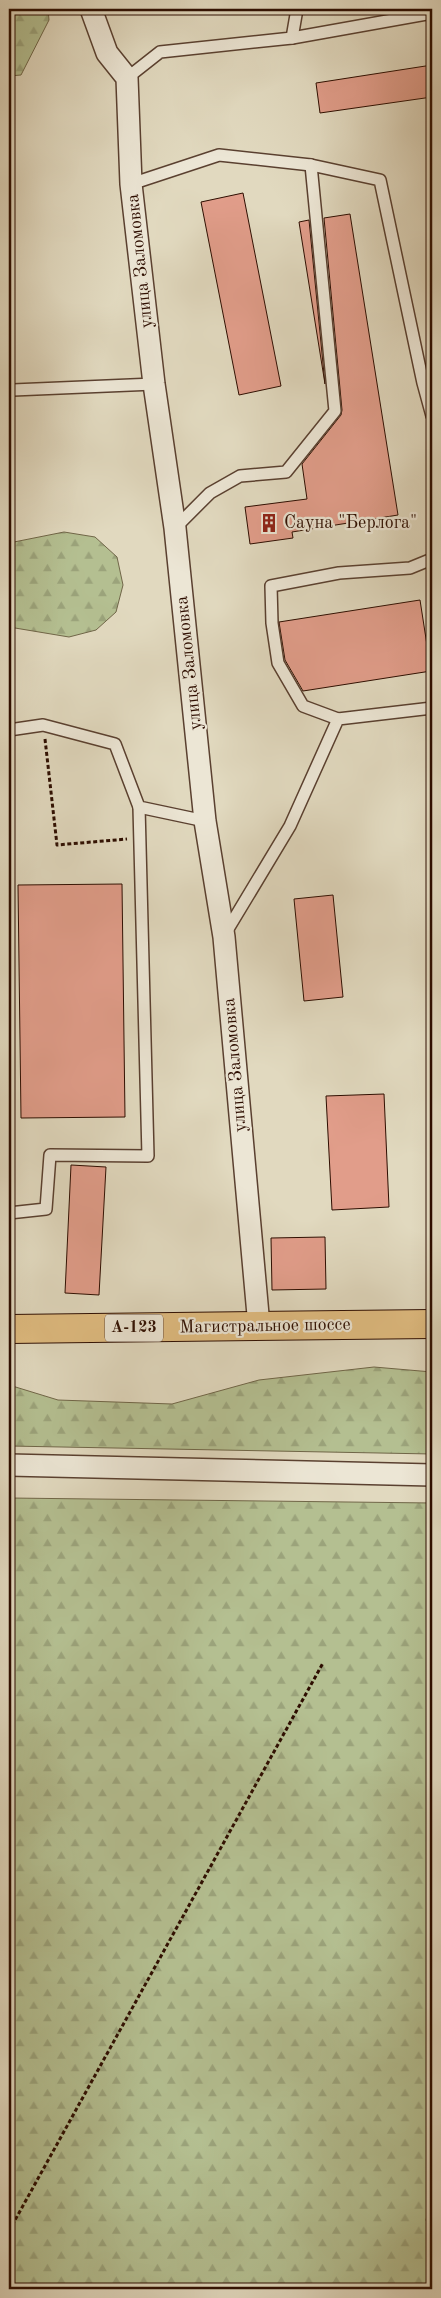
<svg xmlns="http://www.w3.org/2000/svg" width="441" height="2298" font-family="'Old Standard TT',serif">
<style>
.forest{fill:url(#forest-firs);stroke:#706648}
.building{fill:#e19d8a;stroke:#2d0d00}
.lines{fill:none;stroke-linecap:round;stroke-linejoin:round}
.service-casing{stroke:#5a4030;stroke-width:14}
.minor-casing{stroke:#5a4030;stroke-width:24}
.primary-casing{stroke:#2d0d00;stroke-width:30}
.path{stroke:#2d0d00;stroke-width:3;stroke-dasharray:4 2.5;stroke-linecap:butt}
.service{stroke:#ece6d5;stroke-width:11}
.minor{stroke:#ece6d5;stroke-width:21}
.primary{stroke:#e0bc80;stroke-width:28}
.labels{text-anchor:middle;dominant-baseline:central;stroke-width:4.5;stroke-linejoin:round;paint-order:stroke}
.shield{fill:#ece6d5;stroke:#664e40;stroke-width:1}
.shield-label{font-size:16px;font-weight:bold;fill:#2d0d00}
.street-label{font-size:18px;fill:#2d0d00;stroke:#ece6d5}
.poi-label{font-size:18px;fill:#2d0d00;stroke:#ece6d5;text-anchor:start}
</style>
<defs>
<pattern id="forest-firs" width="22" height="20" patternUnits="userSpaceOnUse" patternTransform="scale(1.25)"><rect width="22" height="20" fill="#b4bf91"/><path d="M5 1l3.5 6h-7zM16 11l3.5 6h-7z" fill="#9ba37b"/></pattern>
</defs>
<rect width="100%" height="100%" fill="#e1d9bf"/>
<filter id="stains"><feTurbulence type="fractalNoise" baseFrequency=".004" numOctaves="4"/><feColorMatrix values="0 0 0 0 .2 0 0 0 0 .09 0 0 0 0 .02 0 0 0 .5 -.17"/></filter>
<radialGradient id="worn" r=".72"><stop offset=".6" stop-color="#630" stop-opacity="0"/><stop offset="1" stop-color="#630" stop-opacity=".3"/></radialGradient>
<!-- forest -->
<g class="forest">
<path d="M 9,9 L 48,9 L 49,20 L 21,75 L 9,76 Z"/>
<path d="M 64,532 L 95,537 L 117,557 L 123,585 L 116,612 L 96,630 L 69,637 L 9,627 L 9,543 Z"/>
<path d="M 374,1367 L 432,1372 L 432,1454 L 9,1446 L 9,1385 L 58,1400 L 172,1404 L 259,1380 Z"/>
<path d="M 9,1498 L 432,1503 L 432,2194 L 426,2220 L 432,2238 L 432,2289 L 9,2289 Z"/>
</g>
<!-- building -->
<g class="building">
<path d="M 432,65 L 432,97 L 320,113 L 316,83 Z"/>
<path d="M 243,193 L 281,386 L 239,395 L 201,202 Z"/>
<path d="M 350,214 L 398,515 L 292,532 L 293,538 L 250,544 L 245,507 L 307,499 L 302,464 L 341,415 L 342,410 L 324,218 Z"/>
<path d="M 309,220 L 325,384 L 299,222 Z"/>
<path d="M 420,600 L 431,671 L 303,691 L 285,660 L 279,622 Z"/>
<path d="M 122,884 L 125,1117 L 21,1118 L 18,885 Z"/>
<path d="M 333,895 L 343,997 L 304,1001 L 294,899 Z"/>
<path d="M 384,1094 L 389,1207 L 332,1210 L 326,1096 Z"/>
<path d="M 71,1165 L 106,1167 L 99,1295 L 65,1293 Z"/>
<path d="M 325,1237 L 326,1289 L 272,1290 L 271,1238 Z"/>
</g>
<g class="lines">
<!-- service casing -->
<g class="service-casing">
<g id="service">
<path d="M 292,38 L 432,13"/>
<path d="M 127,78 L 160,52 L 292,38 L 297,9"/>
<path d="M 131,184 L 219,155 L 311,165 L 380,180 L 423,383 L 432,416"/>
<path d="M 13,390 L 154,384"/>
<path d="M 175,528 L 210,493 L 240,476 L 286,472 L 335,411 L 311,165"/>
<path d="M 338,719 L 303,706 L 278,663 L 272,623 L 271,586 L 339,573 L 410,568 L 432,559"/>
<path d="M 9,730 L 43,725 L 115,744 L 139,807 L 205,821"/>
<path d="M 225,934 L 290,826 L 338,719 L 432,708"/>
<path d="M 9,1213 L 46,1209 L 50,1155 L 148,1156 L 139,807"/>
</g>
</g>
<!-- minor casing -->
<g class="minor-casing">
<g id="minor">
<path d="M 91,9 L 107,53 L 127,78 L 131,184 L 154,384 L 175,528 L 205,821 L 224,937 L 259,1326"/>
<path d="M 9,1465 L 432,1475"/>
</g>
</g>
<!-- primary casing -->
<g class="primary-casing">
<path id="primary" d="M 9,1329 L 432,1324"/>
</g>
<!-- path -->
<g class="path">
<path d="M 45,739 L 57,845 L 127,839"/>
<path d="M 9,2231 L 323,1663"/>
</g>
<!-- service -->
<use href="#service" class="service"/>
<!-- minor -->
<use href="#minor" class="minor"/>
<!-- primary -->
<use href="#primary" class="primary"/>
</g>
<!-- icons -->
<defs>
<g id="building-bare" transform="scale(1.5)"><path d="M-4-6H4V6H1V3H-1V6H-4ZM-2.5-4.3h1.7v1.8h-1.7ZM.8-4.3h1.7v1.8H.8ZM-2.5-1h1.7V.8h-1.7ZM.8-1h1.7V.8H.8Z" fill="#8f2418" stroke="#ece6d5" stroke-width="2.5" paint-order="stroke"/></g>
</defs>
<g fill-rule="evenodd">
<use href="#building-bare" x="269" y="523"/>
</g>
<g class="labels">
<!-- shield labels -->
<rect class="shield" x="105" y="1314.5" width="58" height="27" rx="4"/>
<g class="shield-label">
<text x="134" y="1328">А-123</text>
</g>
<!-- street labels -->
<g class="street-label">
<text transform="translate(140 261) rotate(-96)">улица Заломовка</text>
<text transform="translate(189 663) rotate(-96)">улица Заломовка</text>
<text transform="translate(235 1065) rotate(-95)">улица Заломовка</text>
<text transform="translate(265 1326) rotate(-1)">Магистральное шоссе</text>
</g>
<!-- poi labels -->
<g class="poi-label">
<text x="284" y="523">Сауна "Берлога"</text>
</g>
</g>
<!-- margin -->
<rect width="441" height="2298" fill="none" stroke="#e1d9bf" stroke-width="30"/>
<rect x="10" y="10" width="421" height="2278" fill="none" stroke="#2d0d00" stroke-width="2.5"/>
<rect x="15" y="15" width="411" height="2268" fill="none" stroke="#2d0d00"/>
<rect width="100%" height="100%" filter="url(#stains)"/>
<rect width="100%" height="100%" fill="url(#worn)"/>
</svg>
